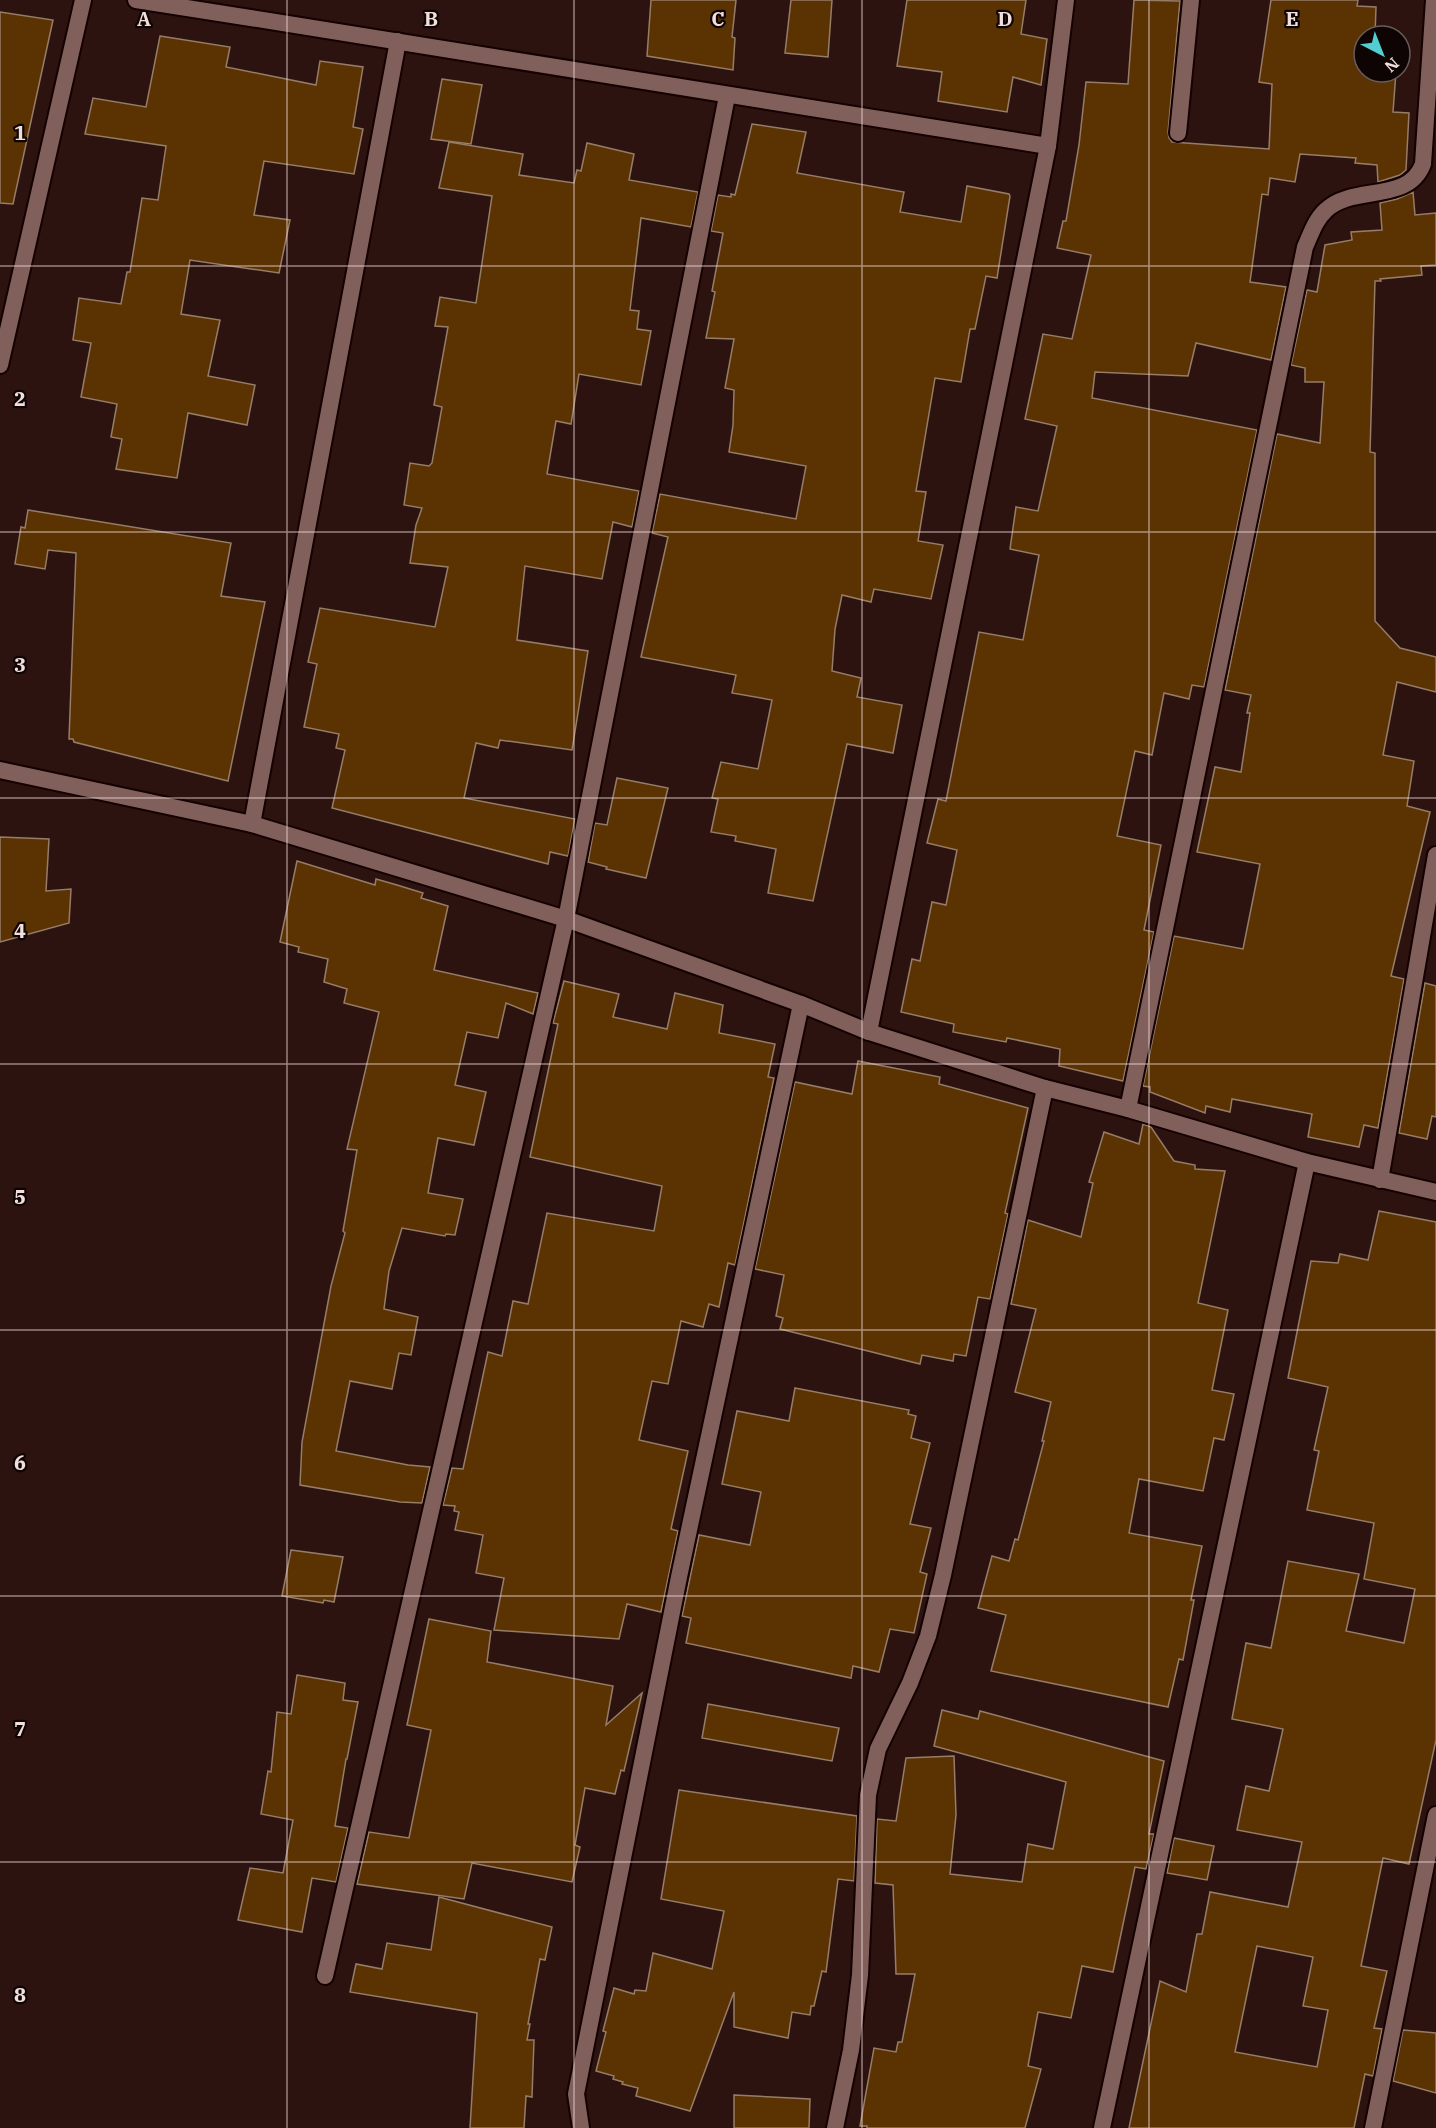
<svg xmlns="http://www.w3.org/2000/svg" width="1436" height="2128" font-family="'IBM Plex Serif',serif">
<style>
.building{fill:#5b3202;stroke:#967d68;stroke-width:1.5;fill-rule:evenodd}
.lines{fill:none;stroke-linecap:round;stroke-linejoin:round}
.minor-casing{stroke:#140101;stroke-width:20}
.tertiary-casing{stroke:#140101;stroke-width:20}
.minor{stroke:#81605c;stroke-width:16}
.tertiary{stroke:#81605c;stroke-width:16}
.grid{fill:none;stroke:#f2dfdc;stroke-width:1.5;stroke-opacity:0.55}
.grid-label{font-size:20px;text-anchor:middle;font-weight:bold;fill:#f2dfdc;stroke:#0d0403;stroke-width:4.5;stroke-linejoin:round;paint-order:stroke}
</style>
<rect width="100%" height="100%" fill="#2d1310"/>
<!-- building -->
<g class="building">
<path d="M 651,0 L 736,0 L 732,37 L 735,38 L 733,70 L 647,56 Z"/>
<path d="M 791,0 L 832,0 L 828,57 L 785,53 Z"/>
<path d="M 907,0 L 1026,0 L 1021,34 L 1047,39 L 1041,85 L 1013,77 L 1007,112 L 938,101 L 942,72 L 897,66 Z"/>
<path d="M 1134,0 L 1180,1 L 1168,132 L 1169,138 L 1172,142 L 1269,149 L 1272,84 L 1259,82 L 1271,0 L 1358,0 L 1357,6 L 1376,7 L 1375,36 L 1364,36 L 1364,72 L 1396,72 L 1393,112 L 1409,113 L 1406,170 L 1400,175 L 1378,182 L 1377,165 L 1355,163 L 1356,158 L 1300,154 L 1295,182 L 1270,178 L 1268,195 L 1262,194 L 1250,282 L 1286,287 L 1271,360 L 1196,343 L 1188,376 L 1095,372 L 1092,398 L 1257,430 L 1204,687 L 1192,685 L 1189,699 L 1164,693 L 1152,755 L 1135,751 L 1117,836 L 1161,845 L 1144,930 L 1154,932 L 1123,1081 L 1059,1066 L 1060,1049 L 1007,1038 L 1006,1042 L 953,1032 L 954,1024 L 901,1012 L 912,959 L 920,961 L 932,902 L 946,905 L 957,850 L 927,843 L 938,799 L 946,801 L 979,632 L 1023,640 L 1039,555 L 1010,549 L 1016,507 L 1038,511 L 1057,426 L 1025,419 L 1043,334 L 1072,339 L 1091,255 L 1057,248 L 1063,221 L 1066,221 L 1079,145 L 1086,82 L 1128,84 Z"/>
<path d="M 0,12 L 53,20 L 13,204 L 0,203 Z"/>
<path d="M 160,36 L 230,47 L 226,67 L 316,85 L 320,61 L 363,67 L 353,127 L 363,129 L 354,174 L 264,161 L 254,215 L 290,220 L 279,273 L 190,260 L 181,314 L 220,320 L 208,376 L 255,385 L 247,425 L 188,413 L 177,478 L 116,469 L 122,439 L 111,437 L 117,404 L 81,397 L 91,343 L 73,340 L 79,298 L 121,304 L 127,272 L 130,272 L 142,198 L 158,200 L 166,146 L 85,134 L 93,98 L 146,107 Z"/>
<path d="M 442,79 L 482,85 L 471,144 L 431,139 Z"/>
<path d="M 752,124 L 806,132 L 797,173 L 904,192 L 900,212 L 961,222 L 967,186 L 1009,194 L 1010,196 L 997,278 L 986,276 L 975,329 L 970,329 L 961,382 L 935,378 L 916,491 L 926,492 L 918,541 L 943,545 L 931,599 L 874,589 L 871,602 L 842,595 L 835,629 L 832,671 L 861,678 L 857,697 L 902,705 L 893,753 L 847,744 L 813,901 L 768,893 L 776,849 L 735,841 L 736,836 L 711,832 L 718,799 L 712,798 L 721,762 L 758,769 L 772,700 L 732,693 L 736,675 L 641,657 L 668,537 L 652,533 L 660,494 L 796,519 L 806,466 L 729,452 L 733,425 L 734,390 L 725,388 L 734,339 L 706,338 L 715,292 L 712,291 L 723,233 L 711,231 L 718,195 L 731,197 L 731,194 L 735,195 Z"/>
<path d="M 449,142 L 523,154 L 519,175 L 574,183 L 577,170 L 581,171 L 587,143 L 634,154 L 629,180 L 698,192 L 691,227 L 641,218 L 630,310 L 639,311 L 637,329 L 651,331 L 641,385 L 579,374 L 571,424 L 556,421 L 547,474 L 639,491 L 632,527 L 613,522 L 602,579 L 525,566 L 517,640 L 588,651 L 572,750 L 500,740 L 498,748 L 476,743 L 464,798 L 575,819 L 568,856 L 550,852 L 548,864 L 332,808 L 345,750 L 336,748 L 339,734 L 304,727 L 317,664 L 308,662 L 320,608 L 435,627 L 448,567 L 410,563 L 416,525 L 422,508 L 404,505 L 410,463 L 429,466 L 432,463 L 442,407 L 434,405 L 448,327 L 435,326 L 440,297 L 476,303 L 492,196 L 439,188 Z"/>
<path d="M 1413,192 L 1415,215 L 1436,213 L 1436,265 L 1421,266 L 1422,275 L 1380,279 L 1381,281 L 1375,281 L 1370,452 L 1375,453 L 1375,621 L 1400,648 L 1436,657 L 1436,692 L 1397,682 L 1383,755 L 1414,761 L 1407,806 L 1430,812 L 1391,976 L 1404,979 L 1378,1128 L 1364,1125 L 1359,1147 L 1308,1137 L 1312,1114 L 1232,1099 L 1230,1112 L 1206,1106 L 1205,1113 L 1150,1092 L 1150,1087 L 1143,1086 L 1174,936 L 1243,949 L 1260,864 L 1197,852 L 1215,767 L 1241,772 L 1250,713 L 1247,713 L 1251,695 L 1225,690 L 1277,434 L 1320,443 L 1324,382 L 1305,382 L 1305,368 L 1291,365 L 1307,290 L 1317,292 L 1325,245 L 1352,240 L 1351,232 L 1382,230 L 1380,203 L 1397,199 Z"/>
<path d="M 28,510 L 231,543 L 221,596 L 265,602 L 228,781 L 74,742 L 73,739 L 69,739 L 76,553 L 48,550 L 45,569 L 15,564 L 21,527 L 25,528 Z"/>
<path d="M 617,778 L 668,788 L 646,878 L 606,869 L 607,867 L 588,862 L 595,823 L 607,825 Z"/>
<path d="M 0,837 L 49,839 L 46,891 L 71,889 L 69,923 L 0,942 Z"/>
<path d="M 297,861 L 375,885 L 376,879 L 397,885 L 423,893 L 421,898 L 448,906 L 434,970 L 538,993 L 533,1014 L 506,1003 L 498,1038 L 467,1032 L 455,1085 L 486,1092 L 474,1145 L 438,1138 L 428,1193 L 463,1199 L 455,1235 L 446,1234 L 445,1236 L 402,1228 L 389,1271 L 384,1309 L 418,1317 L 411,1355 L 399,1353 L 392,1389 L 350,1381 L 336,1451 L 408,1465 L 430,1467 L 422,1503 L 400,1502 L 300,1485 L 302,1442 L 331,1286 L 345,1233 L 343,1231 L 357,1150 L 347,1149 L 379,1012 L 344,1003 L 347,989 L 324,982 L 328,959 L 298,952 L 299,947 L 280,942 Z"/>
<path d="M 564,981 L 619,994 L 613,1017 L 667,1029 L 675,993 L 723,1005 L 719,1033 L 775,1044 L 768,1077 L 774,1078 L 735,1265 L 728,1263 L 719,1307 L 709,1304 L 703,1327 L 681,1321 L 668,1384 L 652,1381 L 639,1440 L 688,1451 L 671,1529 L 678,1531 L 661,1612 L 627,1604 L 619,1639 L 494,1630 L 504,1578 L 476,1573 L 483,1535 L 455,1530 L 459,1512 L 454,1511 L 455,1506 L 443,1505 L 452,1468 L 463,1469 L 488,1352 L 502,1356 L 513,1301 L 528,1304 L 547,1213 L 654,1231 L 662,1186 L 530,1157 L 558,1024 L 553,1023 Z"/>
<path d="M 1425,983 L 1436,986 L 1436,1117 L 1432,1116 L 1427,1139 L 1399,1133 Z"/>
<path d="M 858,1061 L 940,1077 L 939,1084 L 1028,1108 L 1005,1213 L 1008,1214 L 990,1299 L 978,1297 L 966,1356 L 954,1354 L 953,1361 L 922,1355 L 920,1364 L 780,1329 L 783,1318 L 776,1316 L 784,1275 L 755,1269 L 795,1082 L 852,1094 Z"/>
<path d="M 1143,1124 L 1151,1127 L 1174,1161 L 1195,1165 L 1195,1169 L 1225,1171 L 1198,1303 L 1228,1310 L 1212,1390 L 1234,1394 L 1224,1440 L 1214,1438 L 1203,1491 L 1139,1479 L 1129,1533 L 1202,1546 L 1191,1600 L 1194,1600 L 1183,1660 L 1179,1659 L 1168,1707 L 991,1671 L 1006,1615 L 978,1608 L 992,1556 L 1009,1561 L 1015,1539 L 1018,1540 L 1044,1441 L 1042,1441 L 1051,1402 L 1015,1392 L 1036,1309 L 1011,1304 L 1028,1220 L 1081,1237 L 1093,1183 L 1089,1182 L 1104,1132 L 1139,1144 Z"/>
<path d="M 1379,1211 L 1436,1222 L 1436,1740 L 1409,1864 L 1383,1858 L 1361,1966 L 1387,1971 L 1374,2028 L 1382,2029 L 1373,2076 L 1365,2074 L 1354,2128 L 1129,2128 L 1160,1981 L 1186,1992 L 1197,1934 L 1202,1934 L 1210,1892 L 1288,1907 L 1302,1842 L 1237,1830 L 1246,1786 L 1269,1791 L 1283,1729 L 1232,1719 L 1246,1643 L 1271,1648 L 1288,1561 L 1359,1574 L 1346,1631 L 1404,1643 L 1415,1589 L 1364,1579 L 1374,1523 L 1307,1510 L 1319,1451 L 1314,1450 L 1328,1387 L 1288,1378 L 1311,1261 L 1338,1263 L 1340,1254 L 1368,1260 ZM 1257,1946 L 1313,1957 L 1303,2006 L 1328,2010 L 1317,2067 L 1235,2052 Z"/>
<path d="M 795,1388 L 909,1410 L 908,1414 L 916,1416 L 911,1438 L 930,1443 L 910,1524 L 931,1528 L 920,1572 L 927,1574 L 914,1633 L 890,1629 L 879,1672 L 853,1666 L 851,1678 L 686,1643 L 691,1618 L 682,1616 L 699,1535 L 750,1545 L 761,1492 L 722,1484 L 737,1411 L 789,1421 Z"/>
<path d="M 291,1550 L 343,1557 L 334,1602 L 324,1600 L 323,1603 L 282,1596 Z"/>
<path d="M 429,1619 L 491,1631 L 487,1662 L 613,1686 L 606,1725 L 642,1693 L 624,1771 L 621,1770 L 615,1794 L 585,1788 L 575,1845 L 580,1847 L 572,1882 L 472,1863 L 464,1899 L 357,1884 L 369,1832 L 409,1838 L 431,1730 L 407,1725 Z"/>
<path d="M 297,1675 L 345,1683 L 343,1700 L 358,1702 L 347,1759 L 346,1759 L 335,1826 L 348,1828 L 336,1882 L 312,1878 L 302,1932 L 238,1920 L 250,1868 L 283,1873 L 293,1820 L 261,1814 L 268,1771 L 271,1772 L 277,1712 L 291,1714 Z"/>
<path d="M 708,1704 L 839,1728 L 832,1761 L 702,1738 Z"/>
<path d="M 942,1710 L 978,1719 L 980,1711 L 1164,1761 L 1149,1834 L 1154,1834 L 1146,1869 L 1135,1867 L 1113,1972 L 1082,1966 L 1071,2018 L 1038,2012 L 1028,2066 L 1041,2069 L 1025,2128 L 867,2128 L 867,2126 L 860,2126 L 874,2048 L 896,2052 L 898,2042 L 902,2042 L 915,1974 L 896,1974 L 893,1885 L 875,1883 L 877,1819 L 896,1821 L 906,1758 L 954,1756 L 956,1815 L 950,1874 L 1022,1882 L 1028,1844 L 1053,1849 L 1066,1782 L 934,1746 Z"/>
<path d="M 679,1790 L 857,1816 L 854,1881 L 838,1879 L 826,1972 L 822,1971 L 814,2006 L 811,2006 L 810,2015 L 792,2012 L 788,2038 L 734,2027 L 734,1992 L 690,2111 L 636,2096 L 638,2088 L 622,2084 L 623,2082 L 613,2079 L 614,2076 L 596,2071 L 606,2032 L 603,2031 L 614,1988 L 634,1994 L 635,1990 L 646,1991 L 653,1953 L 712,1969 L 724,1911 L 661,1899 Z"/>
<path d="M 1174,1838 L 1214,1846 L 1207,1880 L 1167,1873 Z"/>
<path d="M 439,1897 L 552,1927 L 545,1960 L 540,1959 L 528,2024 L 530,2024 L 527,2040 L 534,2040 L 532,2097 L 526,2096 L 524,2128 L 470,2128 L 477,2013 L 350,1992 L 356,1964 L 382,1969 L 387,1943 L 431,1950 Z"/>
<path d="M 1403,2030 L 1436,2033 L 1436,2093 L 1393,2081 Z"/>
<path d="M 734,2095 L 810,2099 L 809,2128 L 734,2128 Z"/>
</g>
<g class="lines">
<!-- minor casing -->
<g class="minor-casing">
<g id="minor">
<path d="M 136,0 C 440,47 743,99 1048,146 L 869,1032"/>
<path d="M 1178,133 L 1191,0"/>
<path d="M 1048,146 L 1066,0"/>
<path d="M 0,365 L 83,0"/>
<path d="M 252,824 L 398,41"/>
<path d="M 1128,1109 L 1305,247 C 1311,234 1315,220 1326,210 C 1353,184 1408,204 1423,164 L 1434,0"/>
<path d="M 1380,1180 L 1436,855"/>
<path d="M 325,1976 L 566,919 L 727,96"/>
<path d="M 581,2128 L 576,2094 L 679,1577 L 801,1004"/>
<path d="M 835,2128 L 851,2050 L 860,1975 L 868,1795 L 878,1749 L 910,1683 L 928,1636 L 943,1575 L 1045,1088"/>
<path d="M 1102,2128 L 1307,1162"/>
<path d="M 1373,2128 L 1436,1815"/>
</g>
</g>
<!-- tertiary casing -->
<g class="tertiary-casing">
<path id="tertiary" d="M 0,770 L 252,824 L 566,919 L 801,1004 L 869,1032 L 1045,1088 L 1128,1109 L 1307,1162 L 1436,1192"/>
</g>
<!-- minor -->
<use href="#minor" class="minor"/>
<!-- tertiary -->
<use href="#tertiary" class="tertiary"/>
</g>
<!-- grid -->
<path class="grid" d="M 287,0 L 287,2128M 574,0 L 574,2128M 862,0 L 862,2128M 1149,0 L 1149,2128M 0,266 L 1436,266M 0,532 L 1436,532M 0,798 L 1436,798M 0,1064 L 1436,1064M 0,1330 L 1436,1330M 0,1596 L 1436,1596M 0,1862 L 1436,1862"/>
<g class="grid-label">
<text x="144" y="26">A</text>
<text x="431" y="26">B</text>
<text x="718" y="26">C</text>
<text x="1005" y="26">D</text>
<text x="1292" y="26">E</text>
<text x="20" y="140">1</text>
<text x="20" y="406">2</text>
<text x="20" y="672">3</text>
<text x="20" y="938">4</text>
<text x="20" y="1204">5</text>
<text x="20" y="1470">6</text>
<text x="20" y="1736">7</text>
<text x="20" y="2002">8</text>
</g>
<!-- north arrow -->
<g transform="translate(1382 54) rotate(138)"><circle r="28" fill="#0d0403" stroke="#695c5a" stroke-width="1.5"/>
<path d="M0-4.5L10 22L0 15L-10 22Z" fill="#52cdd0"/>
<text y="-9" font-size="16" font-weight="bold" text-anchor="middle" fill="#f2dfdc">N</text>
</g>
</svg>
